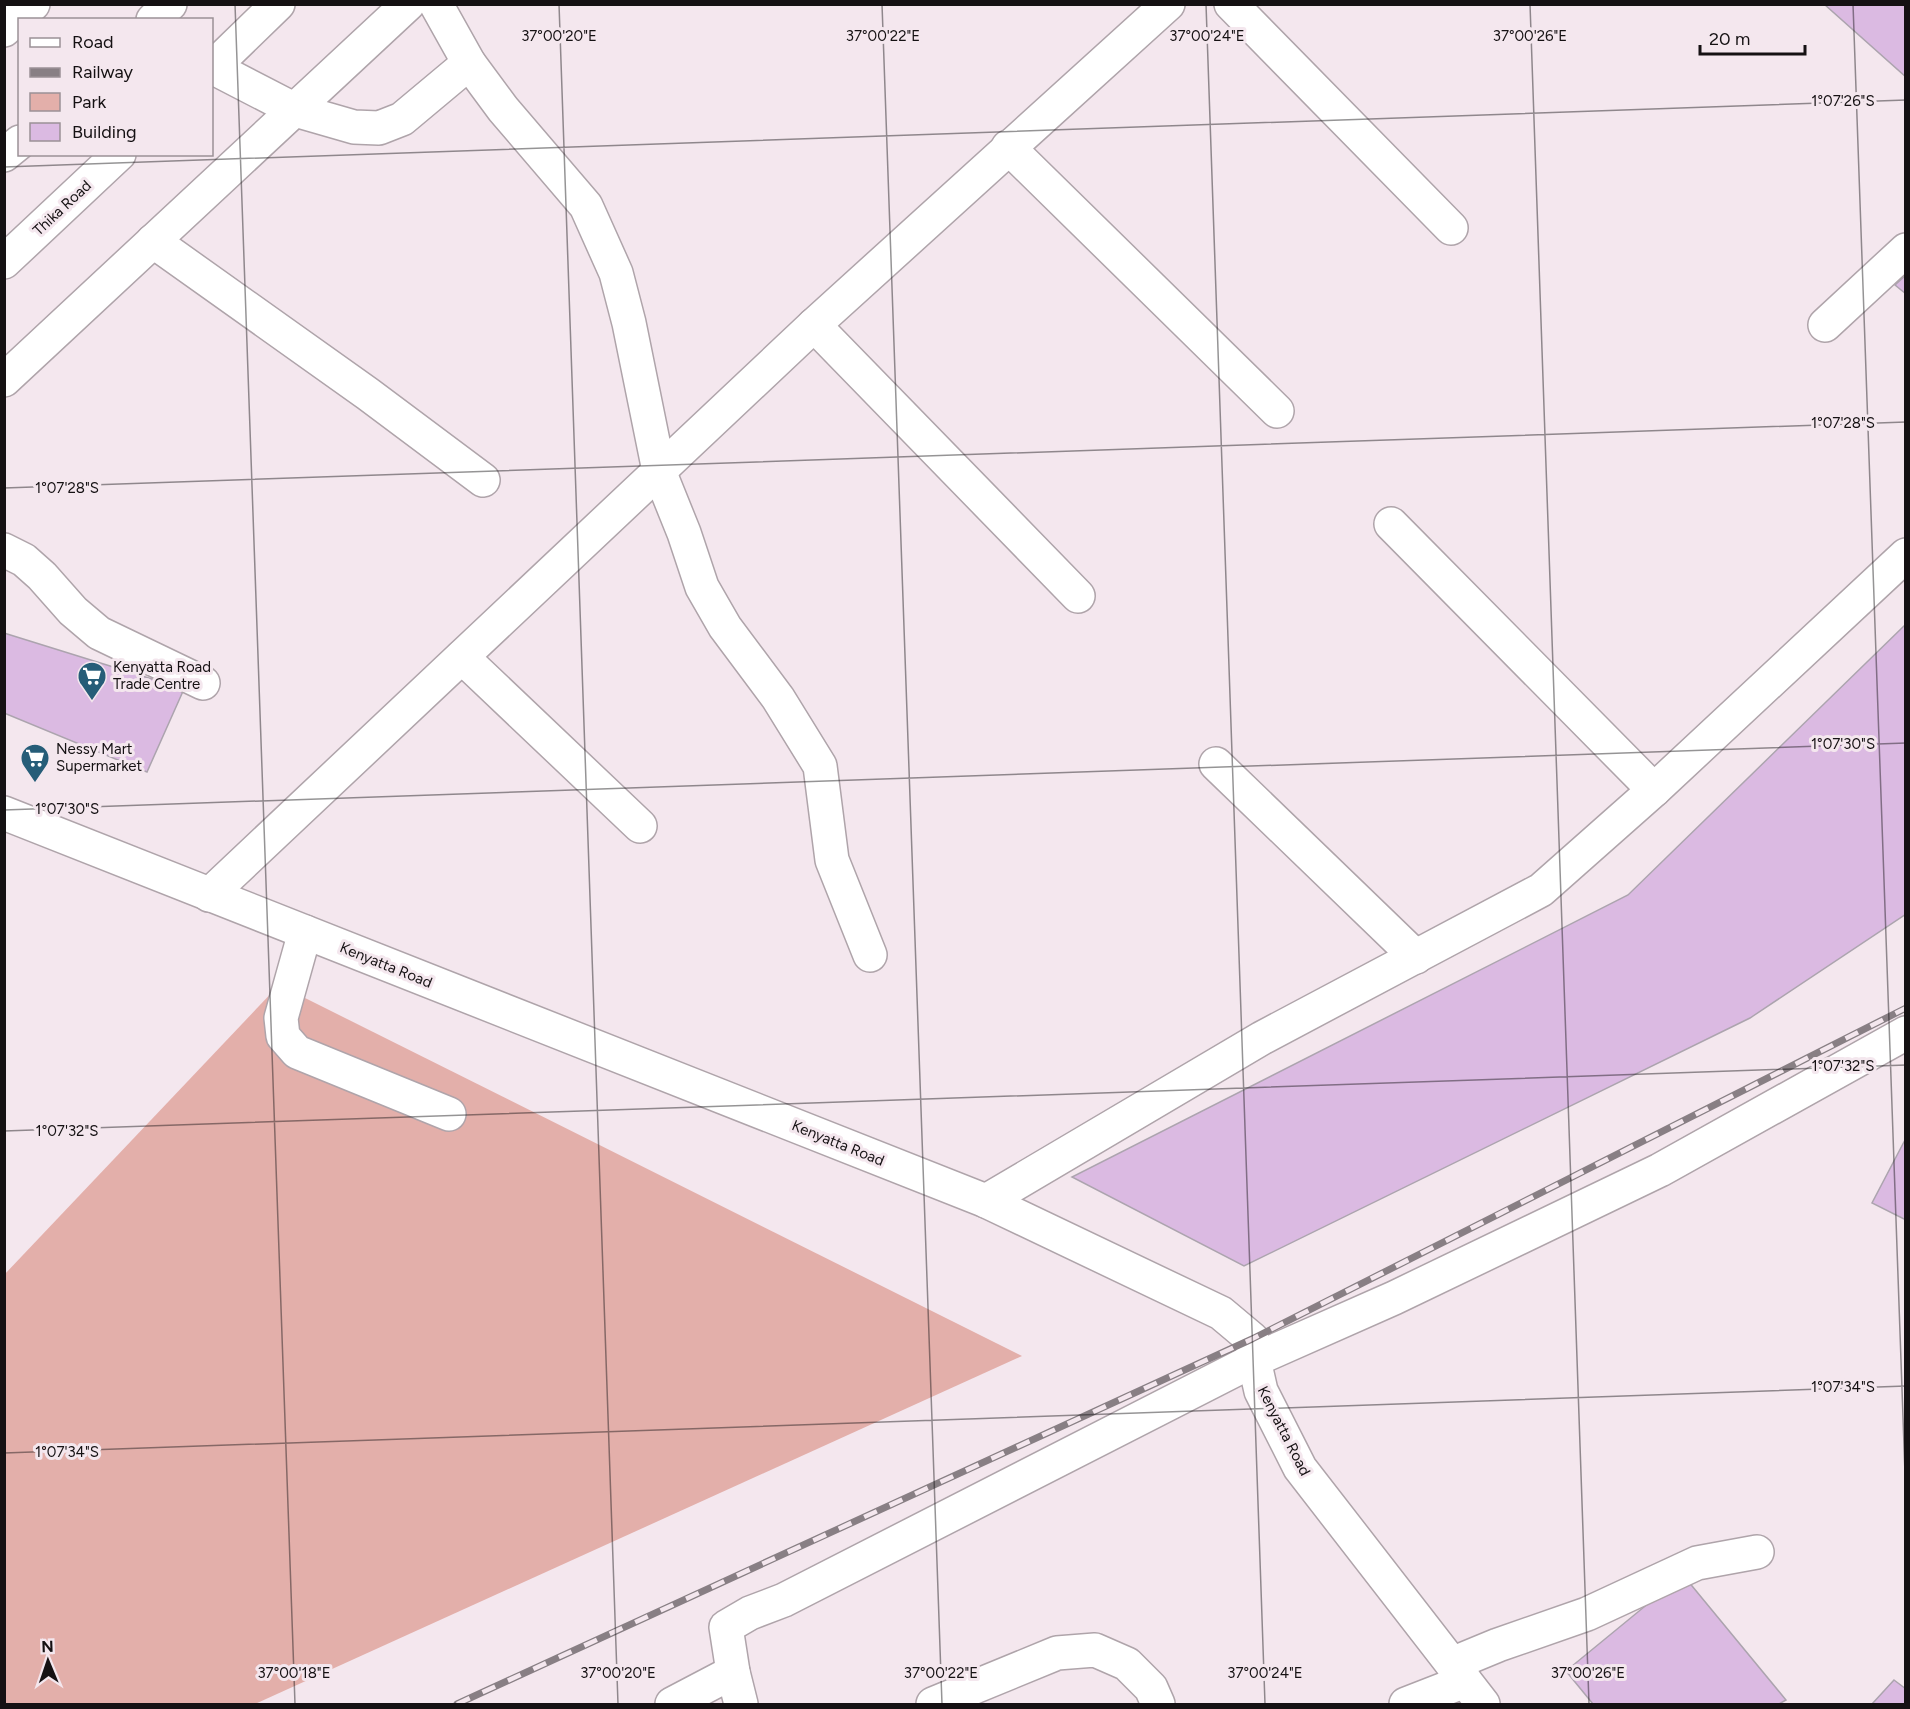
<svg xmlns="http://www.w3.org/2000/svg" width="1910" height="1709" font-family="Figtree,sans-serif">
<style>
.green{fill:#e3afaa}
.building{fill:#dbbae2;stroke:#aca4ae;stroke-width:1.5}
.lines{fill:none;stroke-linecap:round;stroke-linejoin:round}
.minor-casing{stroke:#afa4aa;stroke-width:36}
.highway-casing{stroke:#afa4aa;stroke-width:36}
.minor{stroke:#fff;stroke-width:33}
.highway{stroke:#fff;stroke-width:33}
.rail-casing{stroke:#887f84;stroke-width:7}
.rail{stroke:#f4e7ee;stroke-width:4.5;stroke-dasharray:14;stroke-linecap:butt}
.ticks{fill:none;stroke:#151113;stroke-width:1.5;stroke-opacity:0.45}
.labels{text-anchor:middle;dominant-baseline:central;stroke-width:6;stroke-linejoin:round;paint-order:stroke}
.street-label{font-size:15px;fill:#151113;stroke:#f4e7ee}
.poi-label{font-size:15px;fill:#151113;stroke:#f4e7ee;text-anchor:start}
.ticks-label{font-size:15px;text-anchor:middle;fill:#151113;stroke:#f4e7ee;stroke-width:6;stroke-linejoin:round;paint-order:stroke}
</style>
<rect width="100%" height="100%" fill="#f4e7ee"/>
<!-- green -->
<path class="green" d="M 279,985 L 1022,1356 L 255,1704 L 5,1704 L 4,1275 Z"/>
<!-- building -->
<g class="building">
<path d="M 1824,4 L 1906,4 L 1906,77 Z"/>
<path d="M 1906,275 L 1906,294 L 1895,285 Z"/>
<path d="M 1906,624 L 1906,914 L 1750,1018 L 1244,1266 L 1072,1177 L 1628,895 Z"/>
<path d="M 4,633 L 184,689 L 147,772 L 4,713 Z"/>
<path d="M 1906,1138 L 1906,1220 L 1872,1203 Z"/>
<path d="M 1683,1575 L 1786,1700 L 1779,1704 L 1593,1704 L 1566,1671 Z"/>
<path d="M 1894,1680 L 1906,1689 L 1906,1704 L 1872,1704 Z"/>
</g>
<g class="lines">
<!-- minor casing -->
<g class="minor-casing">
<g id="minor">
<path d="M 436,4 L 469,63 L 503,109 L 586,206 L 616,273 L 629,323 L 659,471 L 684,533 L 702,587 L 725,627 L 778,698 L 820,766 L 832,860 L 870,955"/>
<path d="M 1231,4 L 1451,228"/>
<path d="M 212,67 L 295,110 L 354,127 L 379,128 L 402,119 L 469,63"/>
<path d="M 212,68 L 278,4"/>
<path d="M 1008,147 L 1277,411"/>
<path d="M 153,241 L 368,394 L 483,480"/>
<path d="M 4,262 L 119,154"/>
<path d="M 814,325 L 1078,596"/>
<path d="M 1825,325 L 1906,250"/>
<path d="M 4,380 L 408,4"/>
<path d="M 1391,524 L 1654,790"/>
<path d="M 4,550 L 24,560 L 42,576 L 73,611 L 99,633 L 203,683"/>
<path d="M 462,657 L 640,826"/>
<path d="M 1216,764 L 1416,957"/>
<path d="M 4,813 L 986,1201 L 1221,1313 L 1252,1339 L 1254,1360 L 1261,1391 L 1300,1468 L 1483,1704"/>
<path d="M 209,895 L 814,325 L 1168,4"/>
<path d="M 305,932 L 281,1018 L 283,1036 L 297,1052 L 449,1114"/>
<path d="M 986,1201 L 1262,1038 L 1541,890 L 1654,790 L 1906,555"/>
<path d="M 1452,1664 L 1498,1645 L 1587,1614 L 1697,1563 L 1757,1552"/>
<path d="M 672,1704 L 733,1672"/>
<path d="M 741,1704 L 733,1672 L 726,1627 L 750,1613 L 784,1600 L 1254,1360 L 1394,1298 L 1660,1170 L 1906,1033"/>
<path d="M 933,1704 L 1057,1653 L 1095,1650 L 1127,1664 L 1151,1688 L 1158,1704"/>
<path d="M 1406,1704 L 1465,1681"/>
</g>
</g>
<!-- highway casing -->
<g class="highway-casing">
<g id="highway">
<path d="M 153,20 L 170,4"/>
<path d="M 4,30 L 33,4"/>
<path d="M 4,155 L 20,142"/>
</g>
</g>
<!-- minor -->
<use href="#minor" class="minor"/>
<!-- highway -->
<use href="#highway" class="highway"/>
<!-- rail casing -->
<g class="rail-casing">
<path id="rail" d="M 457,1704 L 1252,1339 L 1906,1008"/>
</g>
<!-- rail -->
<use href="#rail" class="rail"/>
</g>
<!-- ticks -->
<path class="ticks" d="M 235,4 L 295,1704M 559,4 L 618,1704M 882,4 L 942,1704M 1206,4 L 1265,1704M 1530,4 L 1589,1704M 1853,4 L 1906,1502M 4,167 L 1906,100M 4,488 L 1906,422M 4,810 L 1906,743M 4,1131 L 1906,1065M 4,1453 L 1906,1386"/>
<!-- icons -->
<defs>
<g id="supermarket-pin" transform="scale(1.5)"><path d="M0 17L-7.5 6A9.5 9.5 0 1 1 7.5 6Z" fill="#265d78" stroke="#f4e7ee"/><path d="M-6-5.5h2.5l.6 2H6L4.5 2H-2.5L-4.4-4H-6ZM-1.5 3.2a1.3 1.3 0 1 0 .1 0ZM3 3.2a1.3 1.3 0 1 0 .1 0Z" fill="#fff"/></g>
</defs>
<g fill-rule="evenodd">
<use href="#supermarket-pin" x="92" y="676"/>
<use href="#supermarket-pin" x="35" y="758"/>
</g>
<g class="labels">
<!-- street labels -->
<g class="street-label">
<text transform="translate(62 208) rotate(-43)">Thika Road</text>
<text transform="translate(386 965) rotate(22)">Kenyatta Road</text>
<text transform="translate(838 1143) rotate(22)">Kenyatta Road</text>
<text transform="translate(1284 1431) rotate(63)">Kenyatta Road</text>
</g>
<!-- poi labels -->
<g class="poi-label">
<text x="113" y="667">Kenyatta Road<tspan x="113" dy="17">Trade Centre</tspan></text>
<text x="56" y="749">Nessy Mart<tspan x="56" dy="17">Supermarket</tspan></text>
</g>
</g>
<g class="ticks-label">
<text x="559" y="41">37°00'20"E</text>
<text x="883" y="41">37°00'22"E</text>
<text x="1207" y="41">37°00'24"E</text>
<text x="1530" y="41">37°00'26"E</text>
<text x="1843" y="106">1°07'26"S</text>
<text x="1843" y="428">1°07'28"S</text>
<text x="67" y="493">1°07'28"S</text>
<text x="1843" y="749">1°07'30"S</text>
<text x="67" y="814">1°07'30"S</text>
<text x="1843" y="1071">1°07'32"S</text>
<text x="67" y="1136">1°07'32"S</text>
<text x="1843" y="1392">1°07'34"S</text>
<text x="67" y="1457">1°07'34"S</text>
<text x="294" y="1678">37°00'18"E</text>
<text x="618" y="1678">37°00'20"E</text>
<text x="941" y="1678">37°00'22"E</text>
<text x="1265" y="1678">37°00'24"E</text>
<text x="1588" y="1678">37°00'26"E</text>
</g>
<!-- border -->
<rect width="1910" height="1709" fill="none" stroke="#151113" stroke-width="12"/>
<!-- legend -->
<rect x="18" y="18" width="195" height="138" fill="#f4e7ee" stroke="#9b9196" stroke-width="1.5"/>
<rect x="30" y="38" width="30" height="9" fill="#ffffff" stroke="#9b9196" stroke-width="1.5"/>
<text x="72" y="48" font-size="18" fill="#151113">Road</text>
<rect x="30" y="68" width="30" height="9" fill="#887f84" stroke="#9b9196" stroke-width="1.5"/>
<text x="72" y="78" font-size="18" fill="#151113">Railway</text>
<rect x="30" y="93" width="30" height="18" fill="#e3afaa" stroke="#9b9196" stroke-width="1.5"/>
<text x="72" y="108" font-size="18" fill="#151113">Park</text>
<rect x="30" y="123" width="30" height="18" fill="#dbbae2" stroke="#9b9196" stroke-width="1.5"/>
<text x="72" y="138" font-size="18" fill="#151113">Building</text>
<!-- north arrow -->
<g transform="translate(48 1661) rotate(358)" stroke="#f4e7ee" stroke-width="4.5" paint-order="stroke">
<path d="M0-4.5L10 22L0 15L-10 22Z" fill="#151113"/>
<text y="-9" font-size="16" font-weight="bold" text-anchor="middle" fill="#151113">N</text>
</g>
<!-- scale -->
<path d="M1700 45v9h105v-9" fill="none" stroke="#151113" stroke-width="3"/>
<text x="1709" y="45" font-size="18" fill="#151113" stroke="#f4e7ee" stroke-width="4.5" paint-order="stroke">20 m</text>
</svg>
